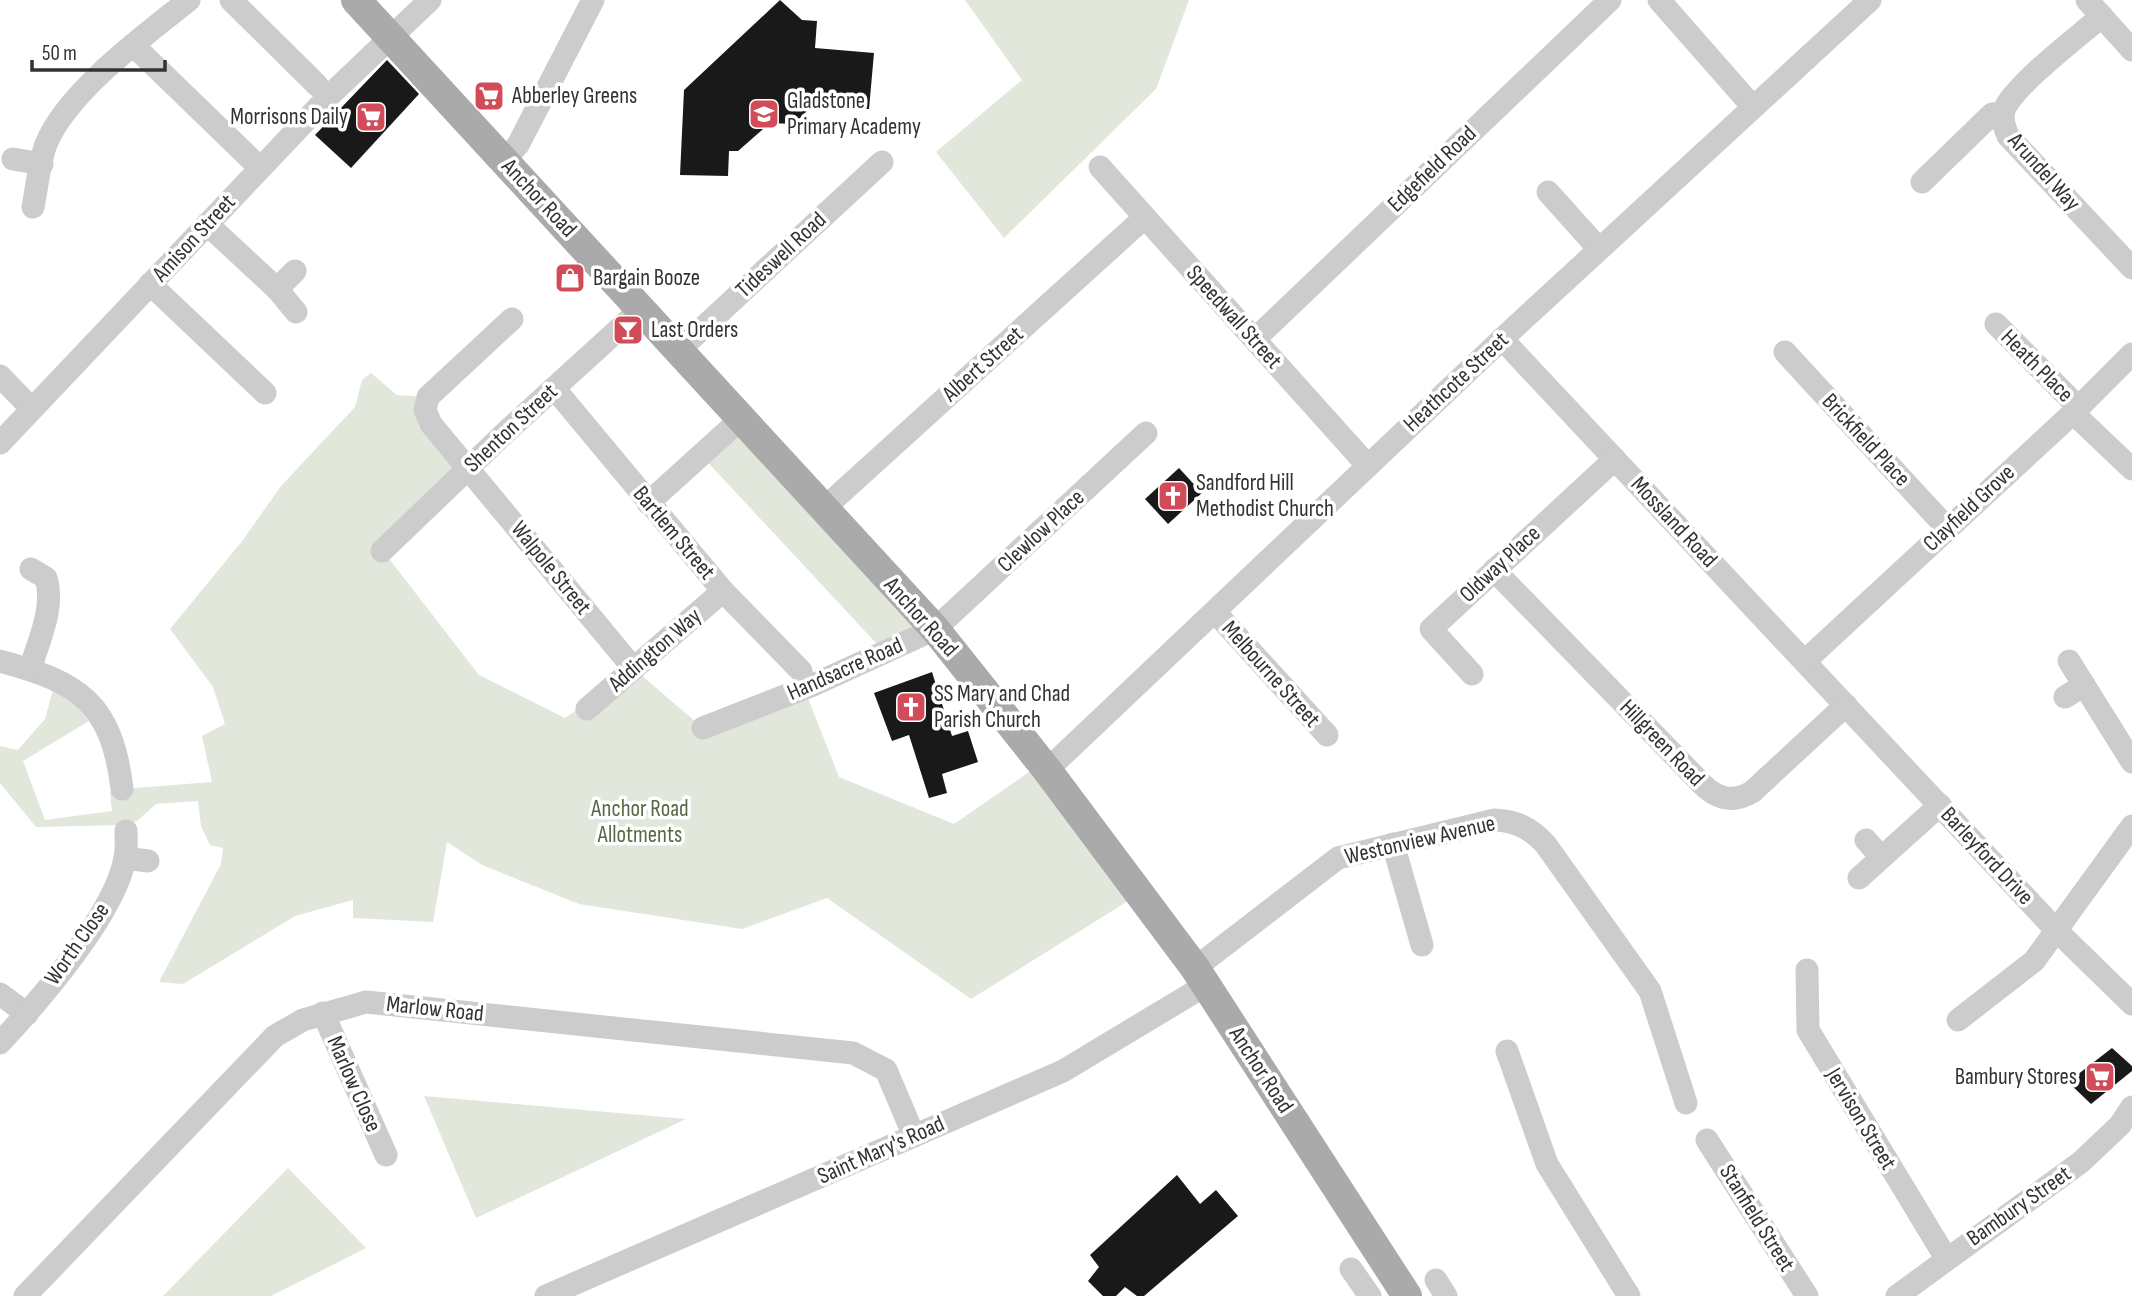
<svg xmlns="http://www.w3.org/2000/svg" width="2132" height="1296" font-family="'Sofia Sans Condensed',sans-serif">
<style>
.green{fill:#e2e7dc}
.building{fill:#191919}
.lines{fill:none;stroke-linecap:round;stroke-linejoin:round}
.minor{stroke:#ccc;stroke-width:23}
.major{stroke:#aaa;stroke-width:30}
.labels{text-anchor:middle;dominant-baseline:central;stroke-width:7;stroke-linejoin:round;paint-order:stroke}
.poi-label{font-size:23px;fill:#323232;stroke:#fff;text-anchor:start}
.street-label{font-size:23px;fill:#323232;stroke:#fff}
.park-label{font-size:23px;fill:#566844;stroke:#fff}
</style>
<rect width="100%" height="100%" fill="#fff"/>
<!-- green -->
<g class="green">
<path d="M 965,0 L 1189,0 L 1156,89 L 1004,238 L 936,152 L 1022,80 Z"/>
<path d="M 371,373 L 397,395 L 428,397 L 469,467 L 383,551 L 479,675 L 565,718 L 634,669 L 703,728 L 804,688 L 839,777 L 954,824 L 1032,770 L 1128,901 L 971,999 L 827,898 L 742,929 L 579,904 L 482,865 L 447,842 L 433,922 L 353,918 L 353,900 L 295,916 L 183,984 L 159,982 L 221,864 L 223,848 L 210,845 L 201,826 L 198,801 L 156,804 L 137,821 L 125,825 L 36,827 L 0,783 L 0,746 L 18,750 L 45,719 L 53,690 L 76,705 L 89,721 L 23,761 L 45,820 L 112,811 L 110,792 L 122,789 L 212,782 L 202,736 L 225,724 L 213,687 L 170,629 L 243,540 L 281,486 L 355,407 L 362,380 Z"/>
<path d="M 742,418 L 935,629 L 889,657 L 700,454 Z"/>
<path d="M 424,1096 L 686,1119 L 476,1218 Z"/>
<path d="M 288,1168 L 366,1248 L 271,1296 L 163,1296 Z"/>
</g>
<!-- building -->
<g class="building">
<path d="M 780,0 L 802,20 L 817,21 L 815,48 L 874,53 L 869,109 L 811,107 L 794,124 L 770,123 L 738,151 L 729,151 L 728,176 L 680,175 L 684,90 Z"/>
<path d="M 387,60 L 419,94 L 351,168 L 315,135 Z"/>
<path d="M 1179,468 L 1202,493 L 1168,524 L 1145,499 Z"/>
<path d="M 932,672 L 952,736 L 968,731 L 978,762 L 942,774 L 947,793 L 929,798 L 909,735 L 892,741 L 874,693 Z"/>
<path d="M 2112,1048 L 2132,1066 L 2132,1071 L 2091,1104 L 2068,1082 Z"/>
<path d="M 1177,1175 L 1200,1204 L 1216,1190 L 1238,1216 L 1144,1296 L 1137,1296 L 1125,1287 L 1116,1296 L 1103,1296 L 1088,1281 L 1099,1267 L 1090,1255 Z"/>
</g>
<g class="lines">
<!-- minor -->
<g class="minor">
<path d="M 231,0 L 317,85"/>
<path d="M 1659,0 L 1753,107"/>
<path d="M 2087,0 L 2132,50"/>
<path d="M 2102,16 C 2079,36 2014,85 2004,110 C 2001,120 2005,128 2008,136 L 2132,268"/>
<path d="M 133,45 L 260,168"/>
<path d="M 13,159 L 42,164"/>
<path d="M 504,160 L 518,145 L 593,0"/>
<path d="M 1100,167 L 1368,466"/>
<path d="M 1922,182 L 1992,114 L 2003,113"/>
<path d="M 1548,192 L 1599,249"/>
<path d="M 33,207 C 37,187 39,163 46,144 C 68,91 144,36 189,0"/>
<path d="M 207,224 L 277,289 L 296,312"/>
<path d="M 150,284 L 265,393"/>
<path d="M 277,289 L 295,271"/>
<path d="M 512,319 L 428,397 L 425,410 L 431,424 L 634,669"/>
<path d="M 1996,324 L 2079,408"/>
<path d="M 1255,339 L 1610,0"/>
<path d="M 1502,339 L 2056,930 L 2132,1004"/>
<path d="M 680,349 L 882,162"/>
<path d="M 1785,352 L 1947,528"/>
<path d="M 0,376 L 31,408"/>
<path d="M 554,388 L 723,591 L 801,671"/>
<path d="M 2073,413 L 2132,469"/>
<path d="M 0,443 L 329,96 L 430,0"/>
<path d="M 648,503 L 742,418"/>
<path d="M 822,510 L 1144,218"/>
<path d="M 382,551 L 506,432 L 642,308"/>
<path d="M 1494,570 L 1702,784 C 1717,799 1733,803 1752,792 L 1846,705"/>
<path d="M 1215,612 L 1327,735"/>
<path d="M 0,661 C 79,682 112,703 122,789"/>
<path d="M 1805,661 L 2073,413 L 2132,354"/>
<path d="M 2069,661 L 2132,762"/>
<path d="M 30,669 C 39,640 55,607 46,578 L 31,569"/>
<path d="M 1472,674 L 1431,629 L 1615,459"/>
<path d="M 2065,697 L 2084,685"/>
<path d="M 587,709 L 723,591"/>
<path d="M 703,728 L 813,685 L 935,629 L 1146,433"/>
<path d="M 1047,770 L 1502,339 L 1870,0"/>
<path d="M 1866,840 L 1881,857"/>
<path d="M 1393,844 L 1422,945"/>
<path d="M 125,858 L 148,861"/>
<path d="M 1859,878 L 1940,805"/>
<path d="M 1195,968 L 1338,858 L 1495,820 C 1517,821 1532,829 1546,845 L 1650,991 L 1686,1103"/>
<path d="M 1807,970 L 1808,1030 L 1946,1258"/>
<path d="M 0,994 L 27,1014"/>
<path d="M 323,1013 L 386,1155"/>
<path d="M 1958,1020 L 2034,961 L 2132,826"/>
<path d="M 0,1043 C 39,1001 115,914 125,858 C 127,849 126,840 126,831"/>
<path d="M 1507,1051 L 1547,1164 L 1629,1296"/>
<path d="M 1707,1140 L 1807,1296"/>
<path d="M 1351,1269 L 1370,1296"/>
<path d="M 1436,1280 L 1446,1296"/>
<path d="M 25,1296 L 275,1036 L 303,1020 L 366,1002 L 853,1053 L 886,1070 L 914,1136"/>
<path d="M 546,1296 L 1063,1071 L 1206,985"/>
<path d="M 1897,1296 L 2081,1162 L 2120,1125 L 2132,1107"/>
</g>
<!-- major -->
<path class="major" d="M 356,0 L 935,629 L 1047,770 L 1195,968 L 1407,1296"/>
</g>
<!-- icons -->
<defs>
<g id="supermarket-square" transform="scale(1.575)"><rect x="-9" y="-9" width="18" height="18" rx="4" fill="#d14b58" stroke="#fff"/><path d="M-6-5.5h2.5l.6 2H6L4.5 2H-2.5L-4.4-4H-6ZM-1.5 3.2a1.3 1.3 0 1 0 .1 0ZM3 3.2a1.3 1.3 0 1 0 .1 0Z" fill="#fff"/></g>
<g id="school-square" transform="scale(1.575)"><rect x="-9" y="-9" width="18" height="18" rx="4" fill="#d14b58" stroke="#fff"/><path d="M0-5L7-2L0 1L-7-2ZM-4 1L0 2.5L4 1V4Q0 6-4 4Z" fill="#fff"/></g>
<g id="shop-square" transform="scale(1.575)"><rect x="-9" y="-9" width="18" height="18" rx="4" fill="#d14b58" stroke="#fff"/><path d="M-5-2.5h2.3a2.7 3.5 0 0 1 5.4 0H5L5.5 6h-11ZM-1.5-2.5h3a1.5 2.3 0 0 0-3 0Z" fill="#fff"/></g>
<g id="bar-square" transform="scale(1.575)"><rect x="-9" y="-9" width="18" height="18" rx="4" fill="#d14b58" stroke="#fff"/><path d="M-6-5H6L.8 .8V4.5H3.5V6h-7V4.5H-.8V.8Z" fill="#fff"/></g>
<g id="church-square" transform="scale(1.575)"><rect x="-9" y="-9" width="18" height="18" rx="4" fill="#d14b58" stroke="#fff"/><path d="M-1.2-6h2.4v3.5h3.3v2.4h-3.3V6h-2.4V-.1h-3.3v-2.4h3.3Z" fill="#fff"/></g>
</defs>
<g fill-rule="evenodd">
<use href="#supermarket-square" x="489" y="96"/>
<use href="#school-square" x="764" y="114"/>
<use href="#supermarket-square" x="371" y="117"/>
<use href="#shop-square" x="570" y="278"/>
<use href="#bar-square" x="628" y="330"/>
<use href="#church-square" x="1173" y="496"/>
<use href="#church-square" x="911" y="707"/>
<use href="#supermarket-square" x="2100" y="1077"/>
</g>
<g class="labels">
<!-- poi labels -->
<g class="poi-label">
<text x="512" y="96">Abberley Greens</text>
<text x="787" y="101">Gladstone<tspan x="787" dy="26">Primary Academy</tspan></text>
<text x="348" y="117" text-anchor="end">Morrisons Daily</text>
<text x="593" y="278">Bargain Booze</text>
<text x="651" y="330">Last Orders</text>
<text x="1196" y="483">Sandford Hill<tspan x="1196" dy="26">Methodist Church</tspan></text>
<text x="934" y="694">SS Mary and Chad<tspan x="934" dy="26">Parish Church</tspan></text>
<text x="2077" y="1077" text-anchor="end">Bambury Stores</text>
</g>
<!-- street labels -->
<g class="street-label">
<text transform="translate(1432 169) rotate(-44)">Edgefield Road</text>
<text transform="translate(2044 172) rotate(48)">Arundel Way</text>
<text transform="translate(539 198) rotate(47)">Anchor Road</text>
<text transform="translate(194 238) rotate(-47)">Amison Street</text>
<text transform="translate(781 255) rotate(-43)">Tideswell Road</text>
<text transform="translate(1234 317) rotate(48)">Speedwall Street</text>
<text transform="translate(983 364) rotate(-42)">Albert Street</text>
<text transform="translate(2037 366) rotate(45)">Heath Place</text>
<text transform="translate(1456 382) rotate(-43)">Heathcote Street</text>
<text transform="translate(511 428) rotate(-43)">Shenton Street</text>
<text transform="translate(1866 440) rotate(47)">Brickfield Place</text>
<text transform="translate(1969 508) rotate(-43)">Clayfield Grove</text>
<text transform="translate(1674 522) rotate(47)">Mossland Road</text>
<text transform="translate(1041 531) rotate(-43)">Clewlow Place</text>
<text transform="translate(674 533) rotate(50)">Bartlem Street</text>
<text transform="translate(1500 564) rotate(-43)">Oldway Place</text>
<text transform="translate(551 568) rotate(51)">Walpole Street</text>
<text transform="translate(921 617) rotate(48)">Anchor Road</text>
<text transform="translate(655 650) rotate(-41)">Addington Way</text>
<text transform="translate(845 669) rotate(-24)">Handsacre Road</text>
<text transform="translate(1271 674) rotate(48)">Melbourne Street</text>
<text transform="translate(1662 743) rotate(46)">Hillgreen Road</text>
<text transform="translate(1420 840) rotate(-13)">Westonview Avenue</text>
<text transform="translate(1987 856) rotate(47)">Barleyford Drive</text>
<text transform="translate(77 944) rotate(-55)">Worth Close</text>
<text transform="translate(435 1009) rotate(6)">Marlow Road</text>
<text transform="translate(1261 1070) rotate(57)">Anchor Road</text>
<text transform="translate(354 1084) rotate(66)">Marlow Close</text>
<text transform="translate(1861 1119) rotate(59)">Jervison Street</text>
<text transform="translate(881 1150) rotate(-24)">Saint Mary's Road</text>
<text transform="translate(2019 1206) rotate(-35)">Bambury Street</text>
<text transform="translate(1757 1218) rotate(58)">Stanfield Street</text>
</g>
<!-- park labels -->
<g class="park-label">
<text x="640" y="809">Anchor Road<tspan x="640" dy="26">Allotments</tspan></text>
</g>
</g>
<!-- scale -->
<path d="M32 60v10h133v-10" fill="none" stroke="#323232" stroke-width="3.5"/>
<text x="42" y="60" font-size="21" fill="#323232" stroke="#ffffff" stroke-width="5" paint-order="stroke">50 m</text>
</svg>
